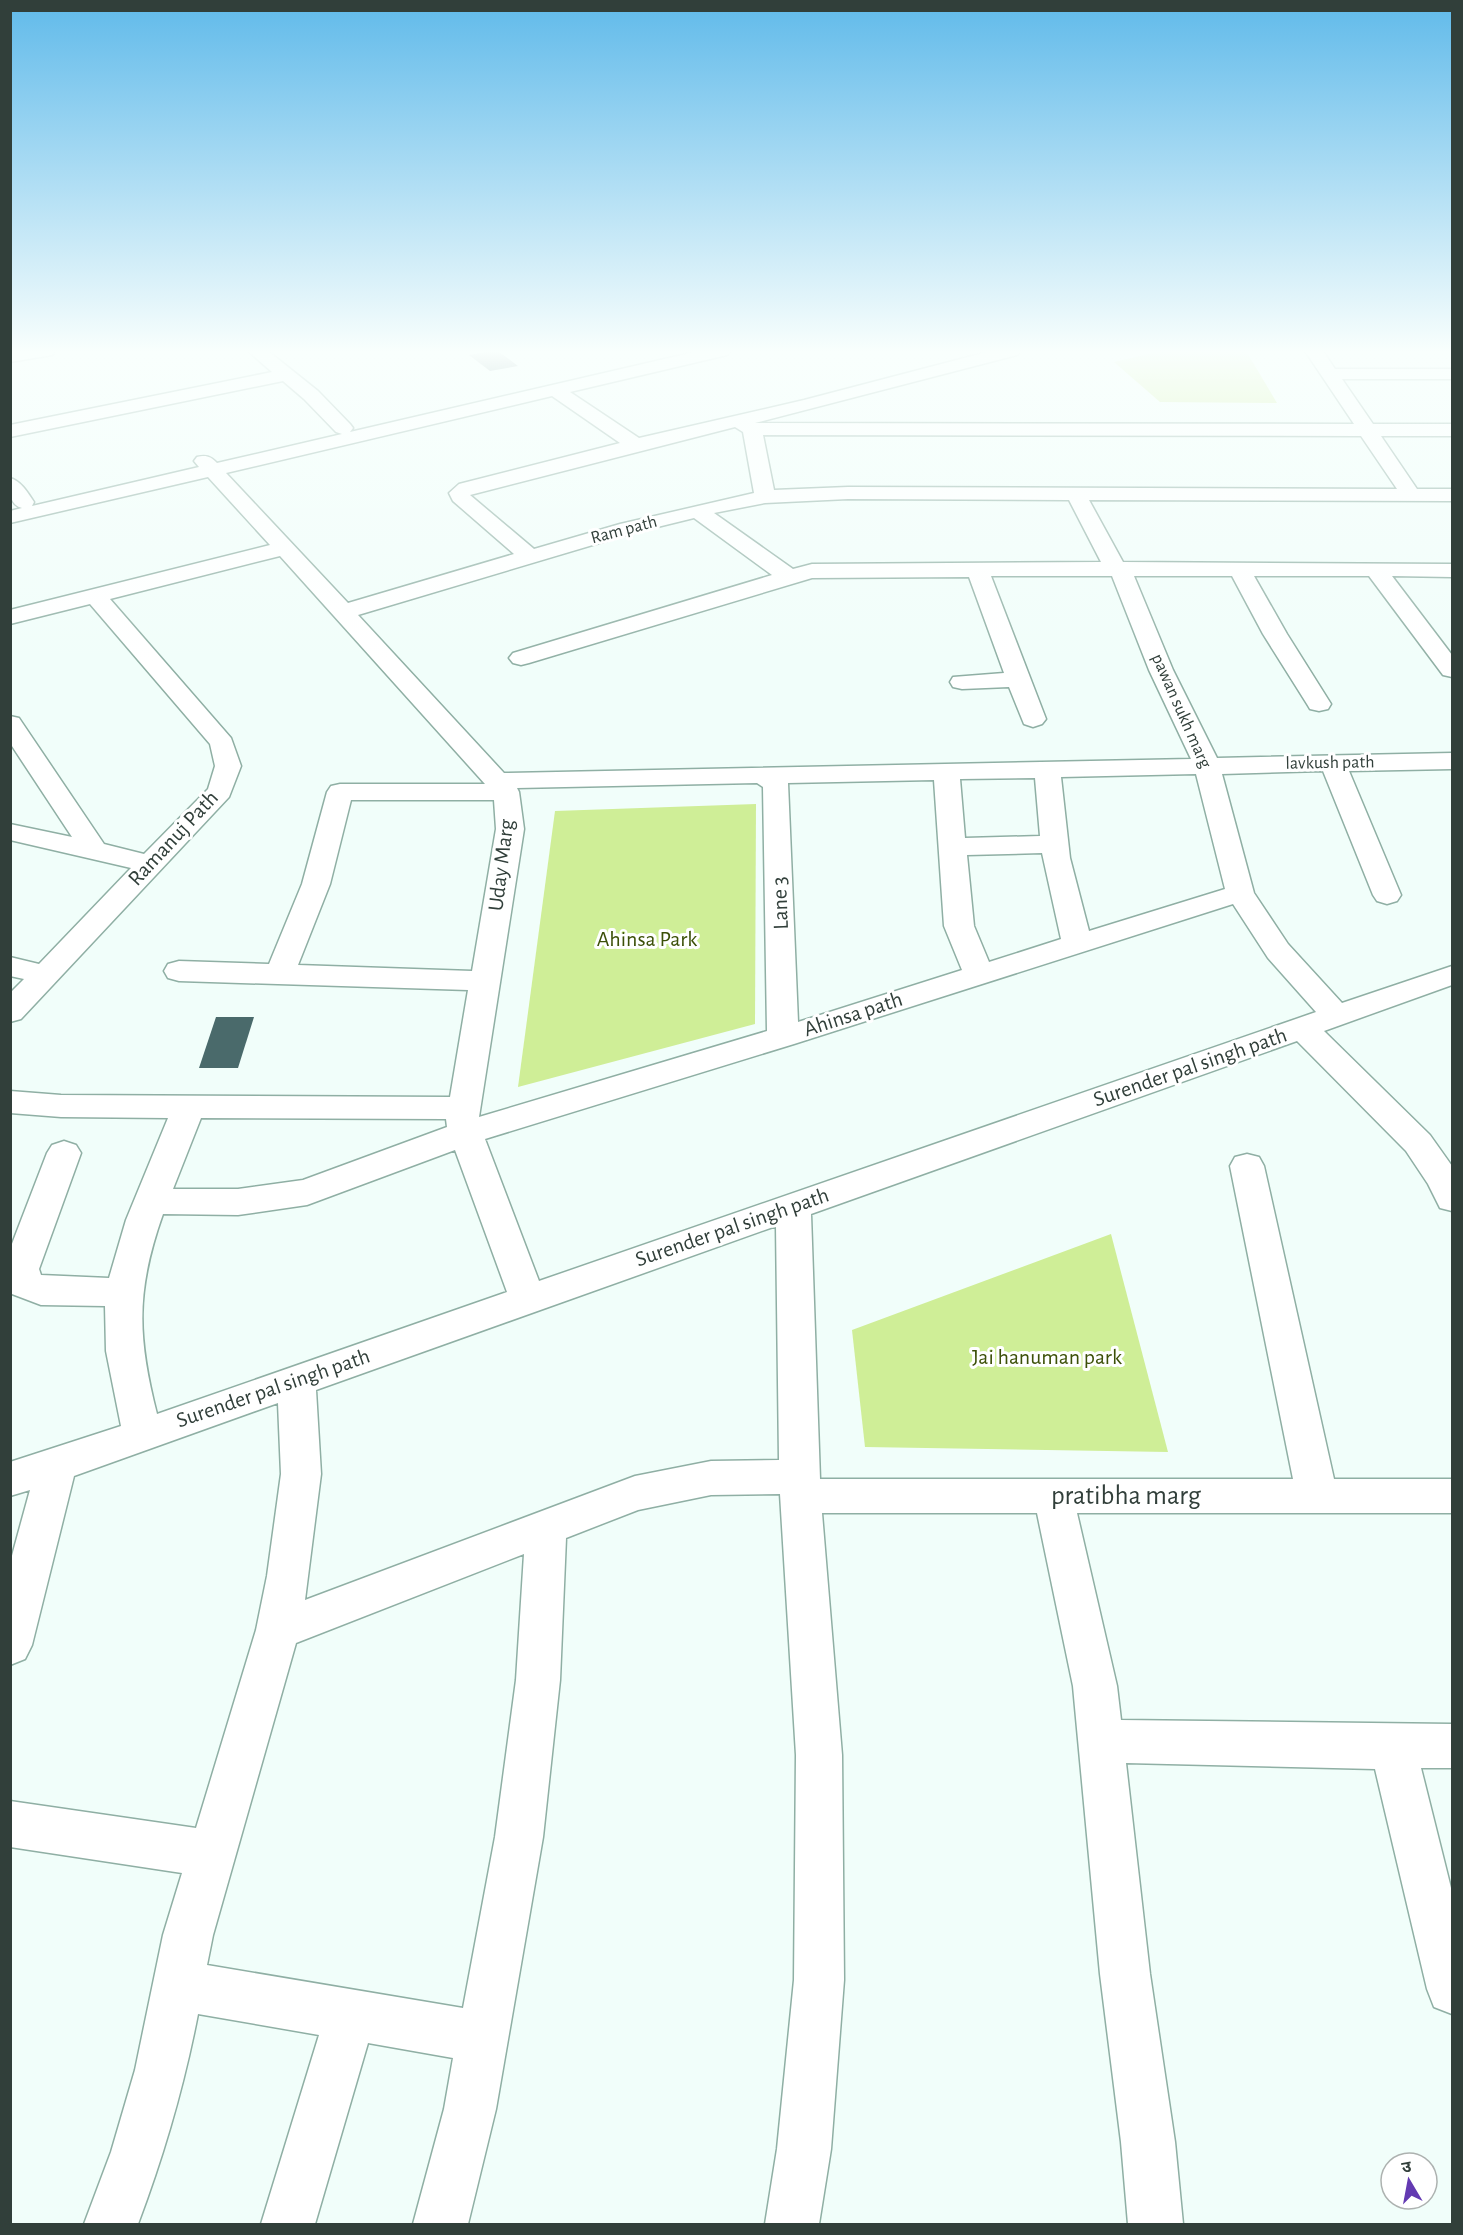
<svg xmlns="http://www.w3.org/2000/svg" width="1463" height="2235" font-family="'Alegreya Sans','Noto Sans Devanagari',sans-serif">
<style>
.green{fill:#cfee97}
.building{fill:#4a6a6b}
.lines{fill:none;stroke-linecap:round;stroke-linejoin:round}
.minor-casing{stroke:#8fafa4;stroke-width:3}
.minor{fill:#fff;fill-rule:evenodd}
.labels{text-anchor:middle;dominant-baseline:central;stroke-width:6;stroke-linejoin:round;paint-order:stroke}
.far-street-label{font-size:18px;fill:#313f3a;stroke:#fff}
.street-label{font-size:22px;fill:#313f3a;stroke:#fff}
.park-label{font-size:22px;fill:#3c5008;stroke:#fff}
.near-street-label{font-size:27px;fill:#313f3a;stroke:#fff}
</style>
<rect width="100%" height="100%" fill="#f1fefa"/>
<!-- green -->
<g class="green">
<path d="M 1161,351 L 1246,351 L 1277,403 L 1160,402 L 1114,362 Z"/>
<path d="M 756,804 L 755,1024 L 518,1087 L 555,811 Z"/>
<path d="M 1111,1234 L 1168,1452 L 865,1447 L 852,1330 Z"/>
</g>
<!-- building -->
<g class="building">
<path d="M 491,351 L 498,351 L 518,366 L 490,371 L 469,355 Z"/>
<path d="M 216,1017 L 254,1017 L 238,1068 L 199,1068 Z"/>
</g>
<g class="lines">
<!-- minor casing -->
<g class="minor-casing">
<g id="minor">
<path d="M 55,351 L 52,355 L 10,362 L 10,352 Z"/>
<path d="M 248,351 L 268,351 L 318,391 L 350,424 L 353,428 L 350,432 L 699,351 L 730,351 L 727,355 L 570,392 L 639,438 L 804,400 L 991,351 L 1020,351 L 1017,355 L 755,423 L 1354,424 L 1305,351 L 1323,351 L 1335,369 L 1452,369 L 1452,379 L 1342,379 L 1373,424 L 1452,424 L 1452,436 L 1381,436 L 1417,489 L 1452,489 L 1452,501 L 1089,500 L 1123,562 L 1452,564 L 1452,577 L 1392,576 L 1452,655 L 1452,677 L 1443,675 L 1369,576 L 1254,576 L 1287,634 L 1331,704 L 1328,709 L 1319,711 L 1310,709 L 1307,704 L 1263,634 L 1232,576 L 1134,576 L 1173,670 L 1217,758 L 1452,753 L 1452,769 L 1349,771 L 1401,895 L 1397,901 L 1387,904 L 1377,901 L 1373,895 L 1323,771 L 1222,774 L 1254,893 L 1288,944 L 1342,1003 L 1452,966 L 1452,985 L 1324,1031 L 1430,1135 L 1452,1166 L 1452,1211 L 1440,1208 L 1428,1184 L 1406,1151 L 1297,1041 L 811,1214 L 820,1479 L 1293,1479 L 1230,1166 L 1235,1157 L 1247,1154 L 1259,1157 L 1264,1166 L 1334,1479 L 1452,1479 L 1452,1513 L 1077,1513 L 1117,1686 L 1121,1720 L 1452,1724 L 1452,1768 L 1421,1768 L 1452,1892 L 1452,2014 L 1434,2007 L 1427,1989 L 1375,1769 L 1126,1763 L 1150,1974 L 1175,2142 L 1183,2224 L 1128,2224 L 1121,2142 L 1100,1974 L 1073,1686 L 1037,1513 L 822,1513 L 842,1755 L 844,1980 L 831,2149 L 819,2224 L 765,2224 L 777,2149 L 794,1980 L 796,1755 L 780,1494 L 711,1495 L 638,1510 L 566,1538 L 560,1680 L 543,1837 L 496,2109 L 468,2224 L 413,2224 L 444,2109 L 453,2058 L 368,2043 L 315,2224 L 261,2224 L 319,2035 L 198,2014 C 184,2086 164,2155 138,2224 L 84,2224 L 111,2152 L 135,2070 L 163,1935 L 182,1873 L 10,1847 L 10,1801 L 196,1828 L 256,1630 L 267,1576 L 281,1474 L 278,1403 L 74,1476 L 32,1645 L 25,1659 L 10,1665 L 10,1563 L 30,1490 L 10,1496 L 10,1462 L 121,1426 L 106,1351 L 105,1306 L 41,1305 L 12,1294 L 10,1249 L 47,1153 L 52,1145 L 64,1141 L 76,1145 L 81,1153 L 39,1269 L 41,1275 L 109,1278 L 126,1220 L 168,1118 L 61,1117 L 10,1113 L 10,1091 L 61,1095 L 450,1097 L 468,990 L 179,981 L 168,978 L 164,971 L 168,964 L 179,961 L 269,964 L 302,884 L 327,792 L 331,786 L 340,784 L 485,784 L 280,556 L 110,599 L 231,738 L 241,766 L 229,797 L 21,1019 L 10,1022 L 10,993 L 24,979 L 10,976 L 10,957 L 39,964 L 131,868 L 10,840 L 10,824 L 72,837 L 10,743 L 10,716 L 19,718 L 104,844 L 144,854 L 208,789 L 215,766 L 210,744 L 90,604 L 10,624 L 10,610 L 270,545 L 208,477 L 10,523 L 10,511 L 22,508 C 8,504 10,490 10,478 C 21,481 28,493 34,502 L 32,506 L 199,467 L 194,461 L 197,457 C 206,455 210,456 217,463 L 342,434 L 336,432 L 304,399 L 283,381 L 10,437 L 10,425 L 272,372 ZM 552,396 L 620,443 L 459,484 L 449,493 L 453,501 L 514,554 L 348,603 L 226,473 ZM 735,427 L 743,432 L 754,493 L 620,524 L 534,549 L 470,495 ZM 763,435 L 1361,436 L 1397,489 L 848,487 L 774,490 ZM 848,499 L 1069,500 L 1101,562 L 812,564 L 793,569 L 714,513 L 765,503 ZM 694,518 L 772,575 L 513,653 L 509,658 L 513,663 L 521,665 L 529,663 L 812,578 L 969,577 L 1004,673 L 953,677 L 950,682 L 953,687 L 962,689 L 1009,687 L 1024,724 L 1033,727 L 1042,724 L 1046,719 L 991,576 L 1112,576 L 1149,670 L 1191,759 L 504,773 L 358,615 L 633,533 ZM 1196,774 L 1225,889 L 1089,931 L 1070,858 L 1061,777 ZM 1035,778 L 1040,836 L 965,838 L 960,779 ZM 934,780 L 944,926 L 962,970 L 798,1022 L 788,783 ZM 757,783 L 763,787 L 767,1031 L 479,1117 L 524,829 L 519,792 L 517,788 ZM 351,800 L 494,800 L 496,829 L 472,971 L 298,965 L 330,884 ZM 1042,853 L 1061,939 L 989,962 L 974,926 L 967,855 ZM 1233,904 L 1268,958 L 1316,1012 L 539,1281 L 485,1139 L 794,1044 ZM 201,1118 L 446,1119 L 447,1127 L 303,1180 L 238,1189 L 173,1189 ZM 455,1150 L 507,1292 L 157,1414 C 137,1336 136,1290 163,1214 L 238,1215 L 307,1205 ZM 776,1226 L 779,1460 L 711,1461 L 635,1476 L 305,1600 L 321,1474 L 316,1390 ZM 524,1554 L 516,1680 L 495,1837 L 463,2008 L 207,1965 L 213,1935 L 296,1643 Z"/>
</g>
</g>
<!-- minor -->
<use href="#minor" class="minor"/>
</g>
<!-- sky -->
<linearGradient id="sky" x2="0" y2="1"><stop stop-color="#60baea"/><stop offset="0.53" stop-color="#f9fffd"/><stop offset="1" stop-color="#f9fffd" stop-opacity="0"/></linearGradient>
<rect width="1463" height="664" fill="url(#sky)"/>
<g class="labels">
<!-- far-street labels -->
<g class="far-street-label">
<text transform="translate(624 530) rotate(-15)">Ram path</text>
<text transform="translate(1181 711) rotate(66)">pawan sukh marg</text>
<text transform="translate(1330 763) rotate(-1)">lavkush path</text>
</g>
<!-- street labels -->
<g class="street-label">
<text transform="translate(173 838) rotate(-47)">Ramanuj Path</text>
<text transform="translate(501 865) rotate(-83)">Uday Marg</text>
<text transform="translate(780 903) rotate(-92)">Lane 3</text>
<text transform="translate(853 1014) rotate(-18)">Ahinsa path</text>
<text transform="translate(1190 1067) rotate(-19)">Surender pal singh path</text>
<text transform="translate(732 1227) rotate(-19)">Surender pal singh path</text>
<text transform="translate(273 1388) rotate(-19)">Surender pal singh path</text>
</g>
<!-- park labels -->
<g class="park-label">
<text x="647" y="939">Ahinsa Park</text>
<text x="1047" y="1357">Jai hanuman park</text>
</g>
<!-- near-street labels -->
<g class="near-street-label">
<text x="1126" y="1495">pratibha marg</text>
</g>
</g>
<!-- border -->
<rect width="1463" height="2235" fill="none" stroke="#313f3a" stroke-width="24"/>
<!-- north arrow -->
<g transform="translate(1409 2181) rotate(350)"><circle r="28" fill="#ffffff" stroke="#adb2b0" stroke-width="1.5"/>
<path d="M0-4.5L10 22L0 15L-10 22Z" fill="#633ab2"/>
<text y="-9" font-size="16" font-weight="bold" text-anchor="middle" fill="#313f3a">उ</text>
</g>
</svg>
